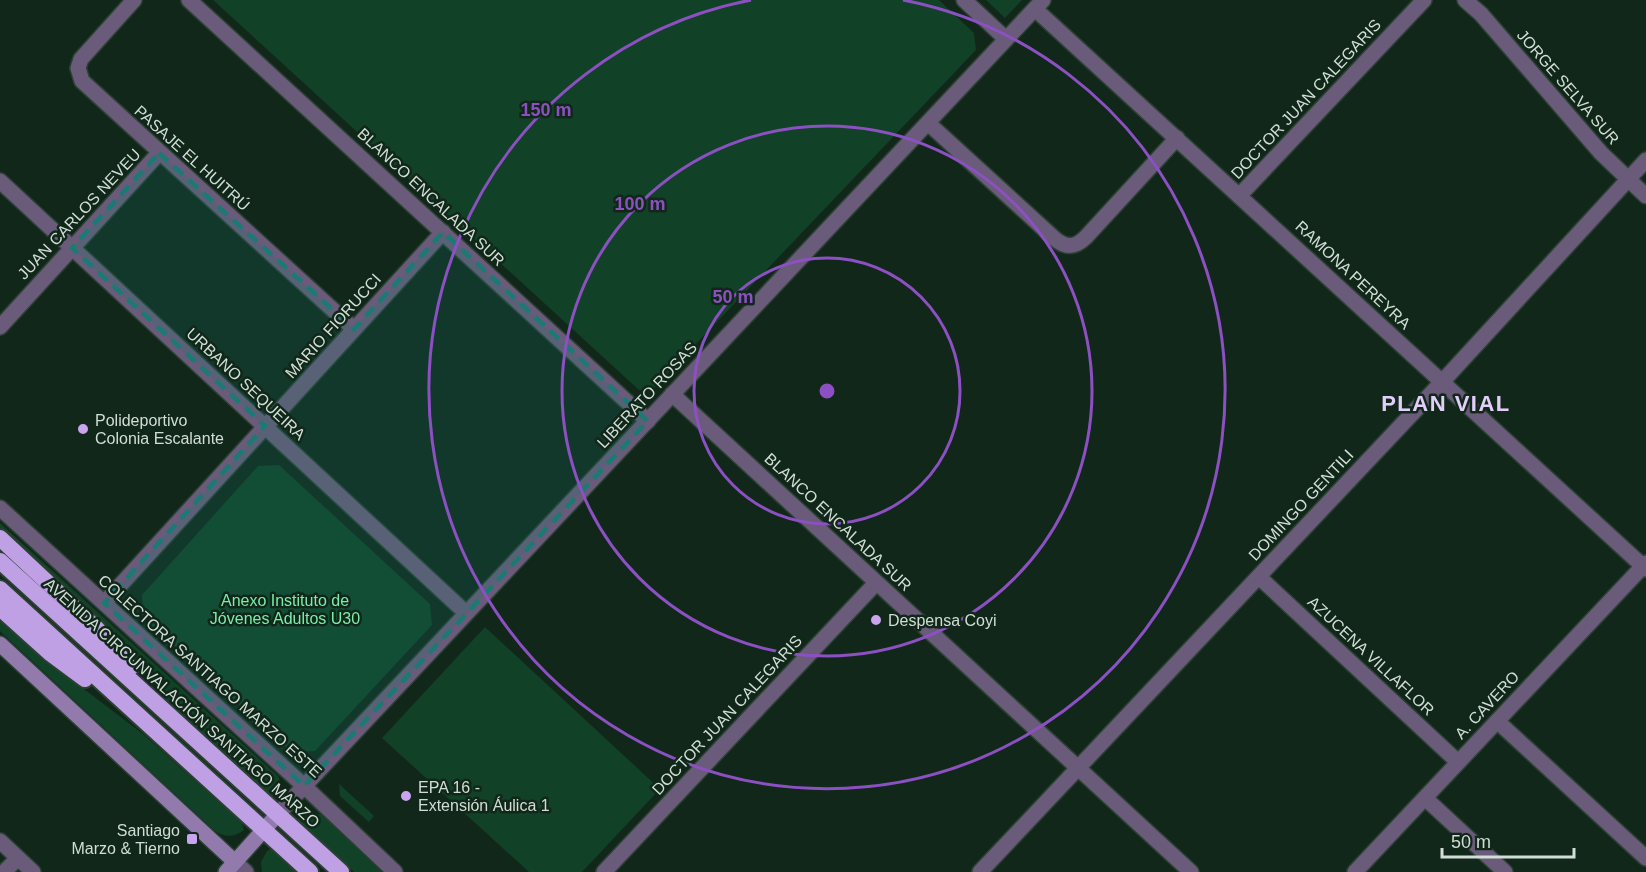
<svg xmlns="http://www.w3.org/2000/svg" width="1646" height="872" font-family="Arial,sans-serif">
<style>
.green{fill:#114127}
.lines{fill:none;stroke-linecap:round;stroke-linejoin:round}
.minor-casing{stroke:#2c4134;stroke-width:18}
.tertiary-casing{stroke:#2c4134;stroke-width:18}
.secondary-casing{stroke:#2c4134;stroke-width:18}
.trunk-casing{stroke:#2c4134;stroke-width:20}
.minor{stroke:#695b79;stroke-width:15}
.tertiary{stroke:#695b79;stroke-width:15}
.secondary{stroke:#927bac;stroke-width:15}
.trunk{stroke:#c0a0e5;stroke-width:16}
.marked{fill:#197b73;fill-opacity:0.2;stroke:#197b73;stroke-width:4.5;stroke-dasharray:12 8;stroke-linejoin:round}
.ring{fill:none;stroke:#8c50c3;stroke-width:3}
.poi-dot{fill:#c8a5ee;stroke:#11271a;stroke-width:2}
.labels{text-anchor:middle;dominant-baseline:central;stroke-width:5;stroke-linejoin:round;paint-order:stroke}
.street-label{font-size:16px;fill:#d1ded5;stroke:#11271a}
.poi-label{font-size:16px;fill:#d1ded5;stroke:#11271a;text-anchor:start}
.park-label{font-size:16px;fill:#7ceda9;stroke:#11271a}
.district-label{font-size:22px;font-weight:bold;letter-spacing:1.5px;fill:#e2cff9;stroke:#11271a}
.centre{fill:#8c50c3;stroke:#11271a;stroke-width:3}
.ring-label{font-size:18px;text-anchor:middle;font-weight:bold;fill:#8c50c3;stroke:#11271a;stroke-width:5;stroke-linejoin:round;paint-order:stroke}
</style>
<rect width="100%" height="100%" fill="#11271a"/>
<!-- green -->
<g class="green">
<path d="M 213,0 L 939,0 L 974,33 L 976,50 L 653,389 L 639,390 Z"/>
<path d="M 986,0 L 1022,0 L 1005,18 Z"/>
<path d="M 279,465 L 430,604 L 432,625 L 315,751 L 291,752 L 143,618 L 142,595 L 258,466 Z"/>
<path d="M 0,523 L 278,776 L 282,785 L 277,796 L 272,796 L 175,709 L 106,628 L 0,528 Z"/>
<path d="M 0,617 L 51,664 L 143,734 L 242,823 L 244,830 C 235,837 225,838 215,831 L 0,631 Z"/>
<path d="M 485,627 L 660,789 L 582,872 L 529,872 L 382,738 Z"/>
<path d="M 339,784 L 374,816 L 369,822 L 340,796 Z"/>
<path d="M 310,812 L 322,815 L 382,872 L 354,872 L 298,820 L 299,816 Z"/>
<path d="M 271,849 L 297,872 L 262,872 L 261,862 L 267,851 Z"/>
</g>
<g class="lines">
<!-- minor casing -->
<g class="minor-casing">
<g id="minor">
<path d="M 134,0 L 81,59 L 78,68 L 82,81 L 354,329"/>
<path d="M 189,0 L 648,421"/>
<path d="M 1465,0 L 1481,14 L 1601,153 L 1646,196"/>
<path d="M 928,123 L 1055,239 C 1067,249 1076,247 1086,237 L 1177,138"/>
<path d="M 0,181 L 466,613"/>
<path d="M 1239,196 L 1424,0"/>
<path d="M 0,327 L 159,153"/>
<path d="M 672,394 L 1191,872"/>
<path d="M 1259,577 L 1458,762"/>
<path d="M 104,603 L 443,232"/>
<path d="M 1497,721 L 1646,858"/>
<path d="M 1425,798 L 1505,872"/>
<path d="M 0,841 L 33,872"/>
<path d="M 4,872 L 18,858"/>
<path d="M 604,872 L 876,583"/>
<path d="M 980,872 L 1442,382 L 1646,160"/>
<path d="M 1355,872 L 1646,563"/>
</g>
</g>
<!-- tertiary casing -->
<g class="tertiary-casing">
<g id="tertiary">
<path d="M 964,0 L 1006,39"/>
<path d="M 1035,9 L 1646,569"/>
<path d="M 0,508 L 304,786 L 395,872"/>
<path d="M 277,815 L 1043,0"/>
<path d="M 235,862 L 246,872"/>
</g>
</g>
<!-- secondary casing -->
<g class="secondary-casing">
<g id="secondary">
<path d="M 0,644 L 235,862"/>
<path d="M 226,872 L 277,815"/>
</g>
</g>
<!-- trunk casing -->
<g class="trunk-casing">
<g id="trunk">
<path d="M 0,538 L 96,628 L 130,668"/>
<path d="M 0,561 L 341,872"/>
<path d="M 0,589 L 310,872"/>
<path d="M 0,608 L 50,653 L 85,679"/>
</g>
</g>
<!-- minor -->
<use href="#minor" class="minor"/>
<!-- tertiary -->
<use href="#tertiary" class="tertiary"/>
<!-- secondary -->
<use href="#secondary" class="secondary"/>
<!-- trunk -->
<use href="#trunk" class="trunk"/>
</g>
<!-- marked area -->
<path class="marked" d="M 159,153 L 354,329 L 443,232 L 648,421 L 304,786 L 104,603 L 265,426 L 72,248 Z"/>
<!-- distance rings -->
<g class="ring">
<circle cx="827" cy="391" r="133"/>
<circle cx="827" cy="391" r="265"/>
<path d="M903 0A398 398 0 1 1 751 0"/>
</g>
<!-- markers -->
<g class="poi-dot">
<circle cx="83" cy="429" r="6"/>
<circle cx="876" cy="620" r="6"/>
<circle cx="406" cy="796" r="6"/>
<rect x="186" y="833" width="12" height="12" rx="3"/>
</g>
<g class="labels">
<!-- street labels -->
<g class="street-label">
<text transform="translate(1568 87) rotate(49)">JORGE SELVA SUR</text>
<text transform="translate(1306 99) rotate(-47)">DOCTOR JUAN CALEGARIS</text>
<text transform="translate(192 158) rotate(42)">PASAJE EL HUITRÚ</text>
<text transform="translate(431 197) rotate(43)">BLANCO ENCALADA SUR</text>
<text transform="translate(79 214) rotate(-47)">JUAN CARLOS NEVEU</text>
<text transform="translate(1353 275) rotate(43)">RAMONA PEREYRA</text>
<text transform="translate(333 326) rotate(-48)">MARIO FIORUCCI</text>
<text transform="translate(246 384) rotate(43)">URBANO SEQUEIRA</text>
<text transform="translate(647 395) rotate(-47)">LIBERATO ROSAS</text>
<text transform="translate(1301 505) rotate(-47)">DOMINGO GENTILI</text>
<text transform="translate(838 522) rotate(43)">BLANCO ENCALADA SUR</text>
<text transform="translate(1371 656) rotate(43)">AZUCENA VILLAFLOR</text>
<text transform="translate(210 676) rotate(42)">COLECTORA SANTIAGO MARZO ESTE</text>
<text transform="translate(182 703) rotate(42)">AVENIDA CIRCUNVALACIÓN SANTIAGO MARZO</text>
<text transform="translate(1487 705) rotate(-47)">A. CAVERO</text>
<text transform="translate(727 715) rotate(-47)">DOCTOR JUAN CALEGARIS</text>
</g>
<!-- poi labels -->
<g class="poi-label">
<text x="95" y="420">Polideportivo<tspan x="95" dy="18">Colonia Escalante</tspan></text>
<text x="888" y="620">Despensa Coyi</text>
<text x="418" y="787">EPA 16 -<tspan x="418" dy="18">Extensión Áulica 1</tspan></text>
<text x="180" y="830" text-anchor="end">Santiago<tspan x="180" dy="18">Marzo &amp; Tierno</tspan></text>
</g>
<!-- park labels -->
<g class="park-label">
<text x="285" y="600">Anexo Instituto de<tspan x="285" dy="18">Jóvenes Adultos U30</tspan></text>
</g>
<!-- district labels -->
<g class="district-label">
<text x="1446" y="403">PLAN VIAL</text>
</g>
</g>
<circle cx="827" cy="391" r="9" class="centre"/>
<g class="ring-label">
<text x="546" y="116">150 m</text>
<text x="640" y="210">100 m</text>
<text x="733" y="303">50 m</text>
</g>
<!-- scale -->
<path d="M1442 848v9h132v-9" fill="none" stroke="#d1ded5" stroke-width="3"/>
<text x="1451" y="848" font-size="18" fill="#d1ded5" stroke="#11271a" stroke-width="4.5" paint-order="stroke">50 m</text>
</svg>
